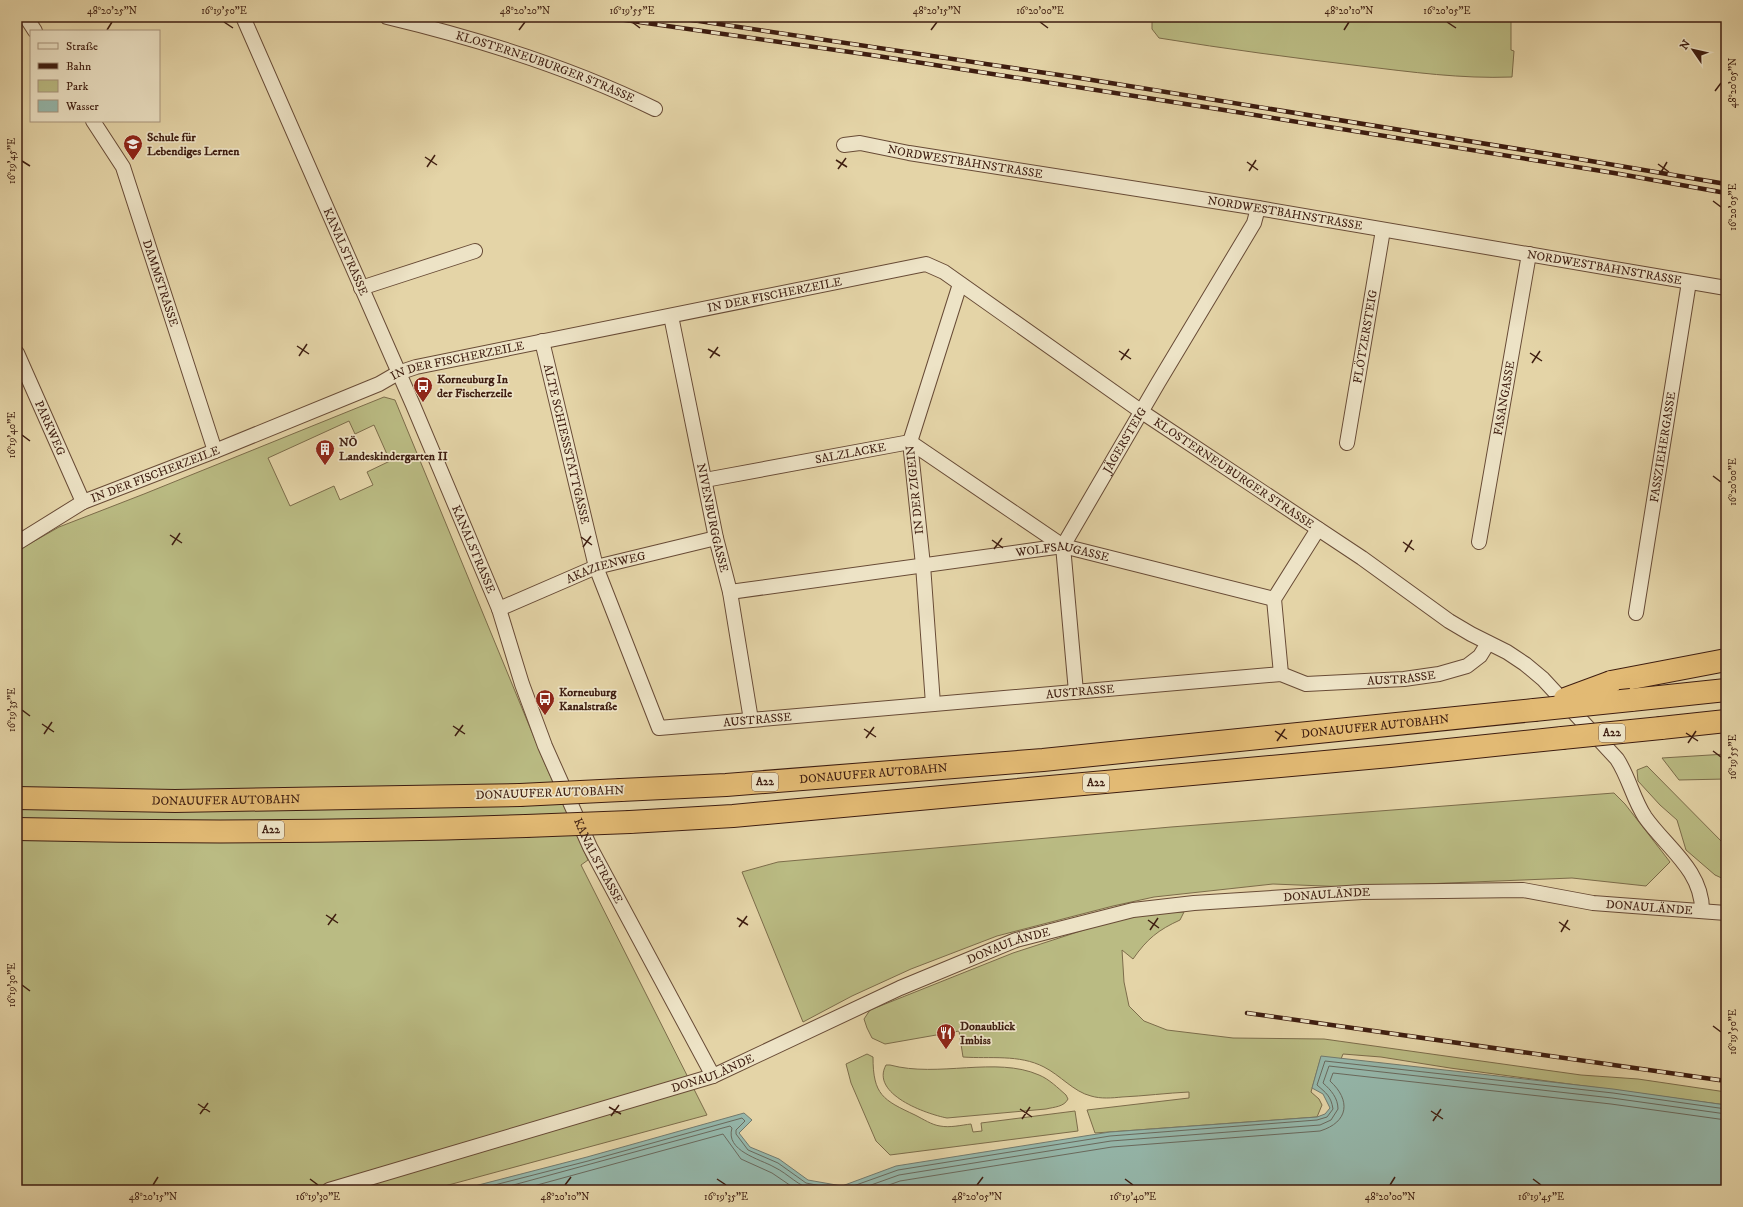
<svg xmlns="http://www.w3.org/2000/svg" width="1743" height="1207" font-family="'IM FELL DW Pica',serif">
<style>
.green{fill:#babb83;stroke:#7c6c4a;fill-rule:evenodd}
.water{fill:#95b8ac;stroke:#727a6e}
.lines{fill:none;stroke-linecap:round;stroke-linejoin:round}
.shore{stroke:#6a6a5e;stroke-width:1}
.minor-casing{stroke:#684b36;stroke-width:16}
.motorway-casing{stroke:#3e1d10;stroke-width:24}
.minor{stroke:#ede3c6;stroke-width:14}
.motorway{stroke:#e2ba74;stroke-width:22}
.rail-casing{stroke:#3e1d10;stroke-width:4.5}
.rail{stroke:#ede3c6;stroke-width:3;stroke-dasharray:9;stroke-linecap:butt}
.motorway-bridge-casing{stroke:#3e1d10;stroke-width:24;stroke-linecap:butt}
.motorway-bridge{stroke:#e2ba74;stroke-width:22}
.ticks{fill:none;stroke:#3e1d10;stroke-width:1.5}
.labels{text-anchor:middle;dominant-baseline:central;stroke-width:3.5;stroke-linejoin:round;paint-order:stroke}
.shield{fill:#ede3c6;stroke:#725847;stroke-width:1}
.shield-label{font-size:11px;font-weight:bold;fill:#3e1d10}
.street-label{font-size:12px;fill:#3e1d10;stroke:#ede3c6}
.poi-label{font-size:12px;font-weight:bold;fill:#3e1d10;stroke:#ede3c6;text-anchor:start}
.neatline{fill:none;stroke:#3e1d10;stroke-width:1.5}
.ticks-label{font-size:10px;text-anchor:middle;fill:#3e1d10}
</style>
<rect width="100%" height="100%" fill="#e4d4a7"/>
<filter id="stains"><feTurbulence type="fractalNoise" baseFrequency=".005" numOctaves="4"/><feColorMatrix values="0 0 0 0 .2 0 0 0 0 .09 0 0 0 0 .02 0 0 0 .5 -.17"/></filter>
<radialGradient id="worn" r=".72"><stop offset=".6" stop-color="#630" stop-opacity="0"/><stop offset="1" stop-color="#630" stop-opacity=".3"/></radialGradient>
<!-- green -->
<g class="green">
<path d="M 1152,17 L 1511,17 L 1511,50 L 1514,51 L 1512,77 C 1461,79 1412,72 1361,66 C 1294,58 1226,49 1159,38 L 1152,29 Z"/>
<path d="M 384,397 L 395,400 L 545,764 L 588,860 L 581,865 L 707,1115 L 430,1190 L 17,1190 L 17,551 L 59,527 L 144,494 ZM 349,421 L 355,434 L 374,425 L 390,461 L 367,472 L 373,485 L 340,500 L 334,486 L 290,506 L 268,458 Z"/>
<path d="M 1726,754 L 1726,779 L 1679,780 L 1662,758 Z"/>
<path d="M 1647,766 L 1726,846 L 1726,880 L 1715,875 L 1686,850 L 1677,820 L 1660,805 L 1638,781 L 1637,770 Z"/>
<path d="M 1614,793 L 1625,804 L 1670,862 L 1646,886 L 1572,878 L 1349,887 L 1273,884 L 1154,897 L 1113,906 L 997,936 L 911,969 L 852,996 L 803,1022 L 742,872 L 778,862 L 1171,827 Z"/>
<path d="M 1184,912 L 1180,920 C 1158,930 1147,939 1133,959 L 1122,950 L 1124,982 L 1129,1006 L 1144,1021 L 1167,1030 L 1233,1038 L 1324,1039 L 1581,1075 L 1638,1079 L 1726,1092 L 1726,1105 L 1450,1068 L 1381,1057 L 1343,1054 L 1341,1059 L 1321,1057 L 1311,1092 L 1319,1099 L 1322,1105 L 1317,1117 L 1095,1133 L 1087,1110 L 1189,1098 L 1189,1092 C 1167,1093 1144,1096 1122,1097 C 1112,1098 1101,1099 1091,1096 C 1074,1092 1060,1075 1044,1067 C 1019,1054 990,1059 963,1057 L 959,1031 L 885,1044 L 872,1038 L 867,1028 L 864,1019 L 870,1010 L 1013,953 L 1096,926 L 1125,918 L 1157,913 Z"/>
<path d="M 867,1054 L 873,1057 C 873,1095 883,1100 915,1115 C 923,1119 932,1125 940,1126 C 950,1128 962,1125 971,1124 L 973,1132 L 982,1131 L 981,1123 L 1075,1111 L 1078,1131 L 890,1155 L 876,1141 L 851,1083 L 846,1064 Z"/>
<path d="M 886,1065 L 890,1065 C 938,1078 996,1056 1039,1075 C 1049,1079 1058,1088 1066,1095 L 1068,1099 C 1064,1107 1054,1107 1046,1109 L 947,1118 C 926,1114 870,1094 886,1065 Z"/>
</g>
<!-- water -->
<path class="water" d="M 1321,1056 L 1613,1089 L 1726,1105 L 1726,1190 L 459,1190 L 587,1157 L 744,1113 L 752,1120 L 739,1133 L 750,1147 L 779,1159 L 808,1180 L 842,1186 L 896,1166 L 1110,1132 L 1317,1117 L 1325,1114 L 1330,1108 L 1323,1094 L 1312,1088 Z"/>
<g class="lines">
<!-- shore -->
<g class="shore">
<path d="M 475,1190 L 588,1161 L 742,1118 L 745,1121 L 736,1130 L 736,1134 L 748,1150 L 778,1163 L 806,1183 L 842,1190 L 898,1170 L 1110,1136 L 1317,1120 L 1327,1117 L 1333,1109 C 1331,1096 1326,1093 1317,1085 L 1325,1061 L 1613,1093 L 1726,1109"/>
<path d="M 495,1190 L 730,1126 L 732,1128 C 725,1151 760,1159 774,1167 C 789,1174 798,1187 815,1190"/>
<path d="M 519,1190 L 723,1134 L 741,1159 L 772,1173 L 797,1190"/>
<path d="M 857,1190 L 899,1175 L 1111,1141 L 1320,1125 L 1331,1120 L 1338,1109 C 1338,1098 1331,1090 1323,1083 L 1329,1066 L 1612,1098 L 1726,1114"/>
<path d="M 875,1190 L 900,1181 L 1112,1147 L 1320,1131 C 1349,1122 1351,1100 1330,1081 L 1333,1073 L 1611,1104 L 1726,1120"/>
</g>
<!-- minor casing -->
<g class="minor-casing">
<g id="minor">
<path d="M 26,17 L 35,31"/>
<path id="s1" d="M 243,17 L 413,405 L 499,609 L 522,684 L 545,746 L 590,847 L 713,1076"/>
<path id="s2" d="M 387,17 C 479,39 570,67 655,109"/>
<path id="s3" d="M 93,121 L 123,167 L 215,451"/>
<path id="s4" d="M 844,145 L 860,143 L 909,153 L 1258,208 L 1726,288"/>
<path d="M 361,288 L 475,251"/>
<path id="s5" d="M 671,316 L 716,538 L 730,592 L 751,720"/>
<path id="s6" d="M 542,341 L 596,567 L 659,728 L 1281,674 L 1306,684 L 1404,679 L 1439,674 L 1467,666 L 1480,656 L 1488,643"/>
<path id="s7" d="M 17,353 L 83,502"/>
<path id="s8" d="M 1347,443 L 1383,230"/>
<path id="s9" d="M 705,480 L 910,442 L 1063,546"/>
<path id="s10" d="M 1479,542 L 1529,254"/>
<path id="s11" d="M 17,543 L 83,502 L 215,451 L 379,384 L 398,373 L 416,367 L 926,264 L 944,272 L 1142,412 L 1362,558 L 1449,621 L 1471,634 L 1507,652 L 1525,664 L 1543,679 L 1617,759 C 1629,777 1633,799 1645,817 C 1666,847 1702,870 1702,910"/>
<path id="s12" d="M 730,592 L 1063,546 L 1274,599"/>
<path id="s13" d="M 499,609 L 596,567 L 716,538"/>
<path id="s14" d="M 1636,613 L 1689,282"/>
<path d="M 1281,674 L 1274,599 L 1318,529"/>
<path id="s15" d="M 1076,692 L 1063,546 L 1158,383 L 1254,223 L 1258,208"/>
<path d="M 933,704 L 923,565 L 910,442 L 960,284"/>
<path id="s16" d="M 329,1190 L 713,1076 L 900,988 L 1016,940 L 1133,910 L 1194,903 L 1362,892 L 1523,890 L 1593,903 L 1726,913"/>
</g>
</g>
<!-- motorway casing -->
<g class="motorway-casing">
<g id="motorway">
<path d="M 1611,682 L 1726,660"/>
<path d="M 1631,700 L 1726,690"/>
<path d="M 1661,728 L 1726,721"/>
<path id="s17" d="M 621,790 L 726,785 L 1043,760 L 1534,710"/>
<path id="s18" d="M 17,798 L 175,801 L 520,795"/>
<path d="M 630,822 L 733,816 L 1390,756 L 1562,738"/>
<path d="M 17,829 C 186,833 356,832 526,826"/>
</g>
</g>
<!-- minor -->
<use href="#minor" class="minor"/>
<!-- motorway -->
<use href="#motorway" class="motorway"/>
<!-- rail casing -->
<g class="rail-casing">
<g id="rail">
<path d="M 604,17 L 871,55 L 1224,110 L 1614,173 L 1726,193"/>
<path d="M 672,17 L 1086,79 L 1573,158 L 1726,184"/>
<path d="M 1247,1013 L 1726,1081"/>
</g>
</g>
<!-- rail -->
<use href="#rail" class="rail"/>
<!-- motorway-bridge casing -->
<g class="motorway-bridge-casing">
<g id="motorway-bridge">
<path d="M 1565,699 L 1611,682"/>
<path d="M 1534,710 L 1631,700"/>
<path d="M 1562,738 L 1661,728"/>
<path d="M 520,795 L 621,790"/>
<path d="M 526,826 L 630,822"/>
</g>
</g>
<!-- motorway-bridge -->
<use href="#motorway-bridge" class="motorway-bridge"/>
</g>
<!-- ticks -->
<path class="ticks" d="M 224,22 L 233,28M 632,22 L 640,28M 1040,22 L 1048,28M 1447,22 L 1456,28M 107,30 L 112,22M 519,30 L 525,22M 931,30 L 937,22M 1344,30 L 1349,22M 1715,91 L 1721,83M 425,157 L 437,165M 836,160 L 847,167M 22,161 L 30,166M 1247,162 L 1258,170M 1658,164 L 1669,172M 427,167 L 435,155M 838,169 L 846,158M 1249,171 L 1256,160M 1660,174 L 1667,162M 1713,201 L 1721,207M 297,346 L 309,354M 708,349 L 720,356M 1119,351 L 1131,359M 1530,353 L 1542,361M 299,356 L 307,344M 710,358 L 718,347M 1121,360 L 1129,349M 1532,363 L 1540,351M 22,435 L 30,441M 1713,476 L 1721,482M 170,535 L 182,543M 581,537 L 592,545M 992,540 L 1003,548M 1403,542 L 1414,550M 172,545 L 180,533M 583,547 L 591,536M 994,549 L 1002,538M 1405,552 L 1412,540M 22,710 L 30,716M 42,724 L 54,732M 453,726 L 465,734M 864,729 L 876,737M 1275,731 L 1287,739M 1686,733 L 1698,741M 44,734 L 52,722M 455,736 L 463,725M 866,738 L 874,727M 1277,741 L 1285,729M 1688,743 L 1696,731M 1713,751 L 1721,757M 326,915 L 338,923M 737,918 L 748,925M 1148,920 L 1159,928M 1559,922 L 1570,930M 328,925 L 336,914M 739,927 L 747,916M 1150,930 L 1158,918M 1561,932 L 1568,920M 22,985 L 30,991M 1713,1026 L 1721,1032M 198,1104 L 210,1112M 609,1107 L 621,1114M 1020,1109 L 1032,1117M 1431,1111 L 1443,1119M 200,1114 L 208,1103M 611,1116 L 619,1105M 1022,1119 L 1030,1107M 1433,1121 L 1441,1109M 310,1179 L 318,1185M 717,1179 L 726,1185M 1125,1179 L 1133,1185M 1533,1179 L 1541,1185M 153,1185 L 158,1177M 565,1185 L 571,1177M 977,1185 L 983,1177M 1390,1185 L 1395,1177"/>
<!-- icons -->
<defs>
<g id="school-pin" transform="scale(1)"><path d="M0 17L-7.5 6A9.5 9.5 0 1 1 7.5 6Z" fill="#8f2418" stroke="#ede3c6"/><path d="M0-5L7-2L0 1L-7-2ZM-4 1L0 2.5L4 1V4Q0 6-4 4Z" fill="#fff"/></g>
<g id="bus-pin" transform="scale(1)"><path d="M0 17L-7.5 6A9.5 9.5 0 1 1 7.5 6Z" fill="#8f2418" stroke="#ede3c6"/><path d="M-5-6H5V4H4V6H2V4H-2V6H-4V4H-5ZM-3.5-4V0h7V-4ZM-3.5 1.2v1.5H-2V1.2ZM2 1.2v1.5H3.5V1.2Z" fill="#fff"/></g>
<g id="building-pin" transform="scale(1)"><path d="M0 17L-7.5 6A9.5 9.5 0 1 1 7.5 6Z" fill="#8f2418" stroke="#ede3c6"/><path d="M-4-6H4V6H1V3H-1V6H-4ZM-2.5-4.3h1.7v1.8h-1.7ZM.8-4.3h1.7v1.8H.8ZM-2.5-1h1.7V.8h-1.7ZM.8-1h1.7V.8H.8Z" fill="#fff"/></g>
<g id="restaurant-pin" transform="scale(1)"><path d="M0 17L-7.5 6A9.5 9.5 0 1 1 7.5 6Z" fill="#8f2418" stroke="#ede3c6"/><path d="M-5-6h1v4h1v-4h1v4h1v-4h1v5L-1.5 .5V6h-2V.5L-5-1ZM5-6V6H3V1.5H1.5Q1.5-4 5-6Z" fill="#fff"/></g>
</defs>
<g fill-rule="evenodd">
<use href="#school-pin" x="133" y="144"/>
<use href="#bus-pin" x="423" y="386"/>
<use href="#building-pin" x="325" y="449"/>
<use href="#bus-pin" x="545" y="699"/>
<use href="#restaurant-pin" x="946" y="1033"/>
</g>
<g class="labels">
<!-- shield labels -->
<g class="shield">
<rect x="1599" y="724" width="26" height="18" rx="3"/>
<rect x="752" y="773" width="26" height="18" rx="3"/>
<rect x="1083" y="774" width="26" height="18" rx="3"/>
<rect x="258" y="821" width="26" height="18" rx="3"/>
</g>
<g class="shield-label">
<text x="1612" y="733">A22</text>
<text x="765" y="782">A22</text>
<text x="1096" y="783">A22</text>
<text x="271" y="830">A22</text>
</g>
<!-- street labels -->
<g class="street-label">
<text stroke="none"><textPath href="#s2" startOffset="166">KLOSTERNEUBURGER STRASSE</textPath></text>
<text stroke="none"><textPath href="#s4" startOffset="123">NORDWESTBAHNSTRASSE</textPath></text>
<text stroke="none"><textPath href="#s4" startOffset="447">NORDWESTBAHNSTRASSE</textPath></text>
<text stroke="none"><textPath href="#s1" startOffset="256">KANALSTRASSE</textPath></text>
<text stroke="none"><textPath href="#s4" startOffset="771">NORDWESTBAHNSTRASSE</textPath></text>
<text stroke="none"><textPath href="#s3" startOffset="177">DAMMSTRASSE</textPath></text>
<text stroke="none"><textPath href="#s11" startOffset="803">IN DER FISCHERZEILE</textPath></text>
<text stroke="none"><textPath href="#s8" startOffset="108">FLÖTZERSTEIG</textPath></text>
<text stroke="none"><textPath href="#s11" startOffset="479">IN DER FISCHERZEILE</textPath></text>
<text stroke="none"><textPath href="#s10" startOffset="146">FASANGASSE</textPath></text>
<text stroke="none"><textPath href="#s7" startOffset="82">PARKWEG</textPath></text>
<text stroke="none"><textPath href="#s15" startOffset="269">JÄGERSTEIG</textPath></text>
<text stroke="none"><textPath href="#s6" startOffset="106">ALTE SCHIESSSTATTGASSE</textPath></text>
<text stroke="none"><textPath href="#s14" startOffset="168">FASSZIEHERGASSE</textPath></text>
<text stroke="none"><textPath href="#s9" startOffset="148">SALZLACKE</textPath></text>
<text stroke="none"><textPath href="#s11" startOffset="1330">KLOSTERNEUBURGER STRASSE</textPath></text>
<text stroke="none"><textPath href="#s11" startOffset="155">IN DER FISCHERZEILE</textPath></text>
<text transform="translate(915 490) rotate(-96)">IN DER ZIGEIN</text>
<text stroke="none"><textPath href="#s5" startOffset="206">NIVENBURGGASSE</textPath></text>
<text stroke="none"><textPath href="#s1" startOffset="580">KANALSTRASSE</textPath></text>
<text stroke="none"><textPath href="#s12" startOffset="336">WOLFSAUGASSE</textPath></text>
<text stroke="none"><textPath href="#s13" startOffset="115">AKAZIENWEG</textPath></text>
<text stroke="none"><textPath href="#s6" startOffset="1152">AUSTRASSE</textPath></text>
<text stroke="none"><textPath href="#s6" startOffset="828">AUSTRASSE</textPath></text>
<text stroke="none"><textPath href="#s6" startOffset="504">AUSTRASSE</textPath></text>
<text stroke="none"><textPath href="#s17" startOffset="757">DONAUUFER AUTOBAHN</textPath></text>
<text stroke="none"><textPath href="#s17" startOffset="253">DONAUUFER AUTOBAHN</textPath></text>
<text transform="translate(550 793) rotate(-2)">DONAUUFER AUTOBAHN</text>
<text stroke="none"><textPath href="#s18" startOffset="209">DONAUUFER AUTOBAHN</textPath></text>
<text stroke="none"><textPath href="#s1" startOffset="916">KANALSTRASSE</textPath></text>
<text stroke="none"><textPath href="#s16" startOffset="1048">DONAULÄNDE</textPath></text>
<text stroke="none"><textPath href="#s16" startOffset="1372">DONAULÄNDE</textPath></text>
<text stroke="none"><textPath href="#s16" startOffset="724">DONAULÄNDE</textPath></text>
<text stroke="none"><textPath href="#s16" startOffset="401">DONAULÄNDE</textPath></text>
</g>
<!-- poi labels -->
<g class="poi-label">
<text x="147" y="137">Schule für<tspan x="147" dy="14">Lebendiges Lernen</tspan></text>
<text x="437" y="379">Korneuburg In<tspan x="437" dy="14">der Fischerzeile</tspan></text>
<text x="339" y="442">NÖ<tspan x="339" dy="14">Landeskindergarten II</tspan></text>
<text x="559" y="692">Korneuburg<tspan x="559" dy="14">Kanalstraße</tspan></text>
<text x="960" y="1026">Donaublick<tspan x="960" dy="14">Imbiss</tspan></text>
</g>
</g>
<!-- margin -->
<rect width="1743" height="1207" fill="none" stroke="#e4d4a7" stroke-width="44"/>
<!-- legend -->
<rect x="30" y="30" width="130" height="92" fill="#ede3c6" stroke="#a7947d"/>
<rect x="38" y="43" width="20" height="6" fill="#ede3c6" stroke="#a7947d"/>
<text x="66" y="50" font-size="12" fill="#3e1d10">Straße</text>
<rect x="38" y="63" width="20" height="6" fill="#3e1d10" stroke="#a7947d"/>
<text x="66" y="70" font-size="12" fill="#3e1d10">Bahn</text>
<rect x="38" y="80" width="20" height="12" fill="#babb83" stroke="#a7947d"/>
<text x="66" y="90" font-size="12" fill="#3e1d10">Park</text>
<rect x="38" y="100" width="20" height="12" fill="#95b8ac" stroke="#a7947d"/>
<text x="66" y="110" font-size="12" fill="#3e1d10">Wasser</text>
<!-- north arrow -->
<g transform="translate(1693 50) rotate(304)" stroke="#ede3c6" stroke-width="3" paint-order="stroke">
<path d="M0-3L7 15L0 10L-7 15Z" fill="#3e1d10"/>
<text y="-6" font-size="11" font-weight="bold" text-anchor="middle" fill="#3e1d10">N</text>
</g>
<rect x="22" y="22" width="1699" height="1163" class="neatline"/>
<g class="ticks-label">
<text x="112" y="14">48°20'25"N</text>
<text x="224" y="14">16°19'50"E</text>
<text x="525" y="14">48°20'20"N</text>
<text x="632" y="14">16°19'55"E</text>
<text x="937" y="14">48°20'15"N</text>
<text x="1040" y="14">16°20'00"E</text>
<text x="1349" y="14">48°20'10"N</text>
<text x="1447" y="14">16°20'05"E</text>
<text transform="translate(1732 83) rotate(-90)" y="4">48°20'05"N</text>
<text transform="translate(11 161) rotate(-90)" y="4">16°19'45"E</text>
<text transform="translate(1732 207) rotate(-90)" y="4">16°20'05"E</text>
<text transform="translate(11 435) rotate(-90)" y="4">16°19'40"E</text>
<text transform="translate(1732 482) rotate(-90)" y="4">16°20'00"E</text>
<text transform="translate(11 710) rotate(-90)" y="4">16°19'35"E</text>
<text transform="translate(1732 757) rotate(-90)" y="4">16°19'55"E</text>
<text transform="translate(11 985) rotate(-90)" y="4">16°19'30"E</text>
<text transform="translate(1732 1032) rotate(-90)" y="4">16°19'50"E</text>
<text x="153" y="1200">48°20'15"N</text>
<text x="318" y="1200">16°19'30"E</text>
<text x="565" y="1200">48°20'10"N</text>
<text x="726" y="1200">16°19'35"E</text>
<text x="977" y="1200">48°20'05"N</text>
<text x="1133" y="1200">16°19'40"E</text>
<text x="1390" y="1200">48°20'00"N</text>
<text x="1541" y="1200">16°19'45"E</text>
</g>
<rect width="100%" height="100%" filter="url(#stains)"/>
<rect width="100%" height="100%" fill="url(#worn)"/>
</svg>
